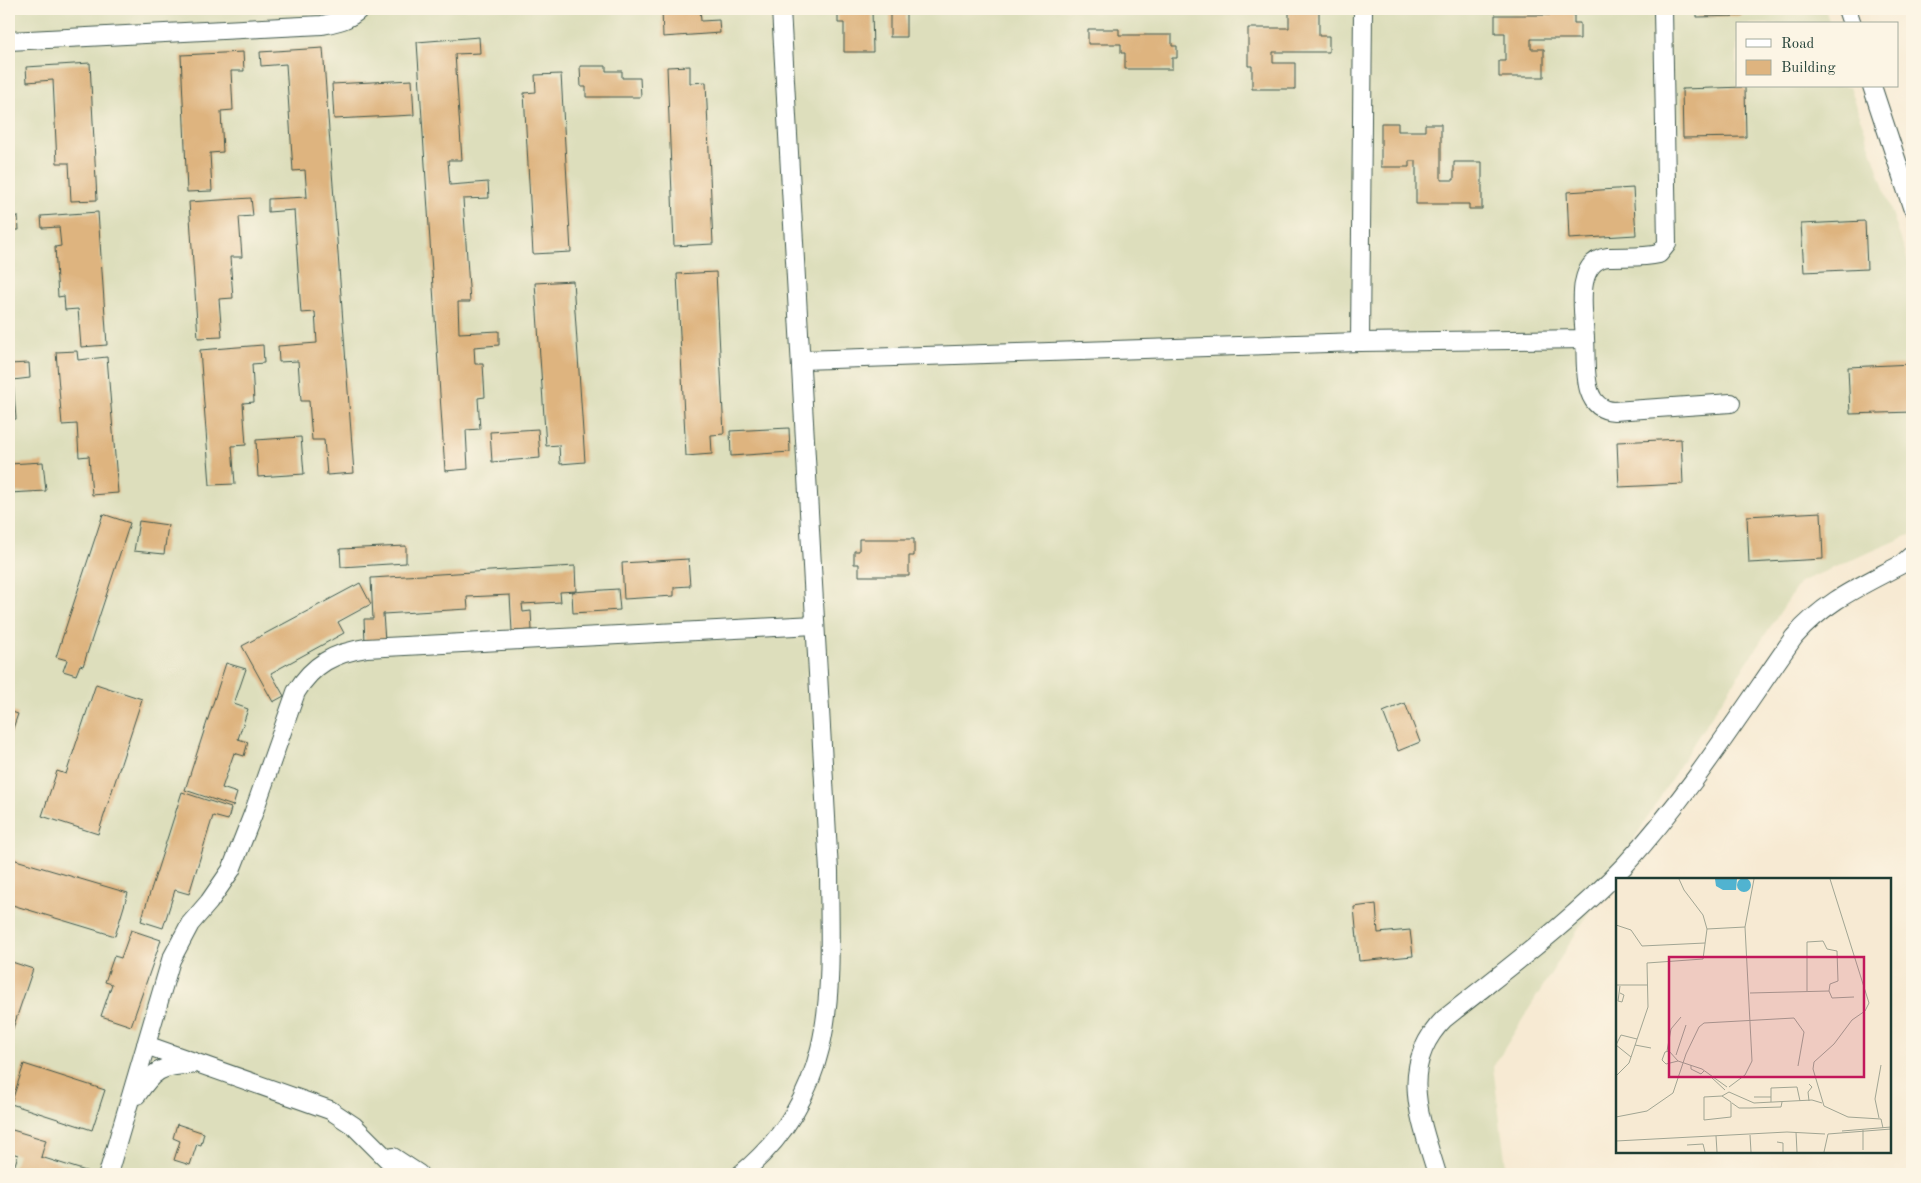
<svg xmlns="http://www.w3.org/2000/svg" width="1921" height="1183" font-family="'Old Standard TT',serif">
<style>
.built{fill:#dddebc}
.building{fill:#deb47f}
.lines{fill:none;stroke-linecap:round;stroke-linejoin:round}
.minor-casing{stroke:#3f574c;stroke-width:20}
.minor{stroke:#fff;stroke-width:18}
.inset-road{fill:none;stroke:#a1a593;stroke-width:1}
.view{fill:#c2185b;fill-opacity:0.15;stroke:#c2185b;stroke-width:2.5}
.inset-edge{fill:none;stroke:#1f3d34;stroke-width:2.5}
</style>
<rect width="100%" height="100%" fill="#fcf5e5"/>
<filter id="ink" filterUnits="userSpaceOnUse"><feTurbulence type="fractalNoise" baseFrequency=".02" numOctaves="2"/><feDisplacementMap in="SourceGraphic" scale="10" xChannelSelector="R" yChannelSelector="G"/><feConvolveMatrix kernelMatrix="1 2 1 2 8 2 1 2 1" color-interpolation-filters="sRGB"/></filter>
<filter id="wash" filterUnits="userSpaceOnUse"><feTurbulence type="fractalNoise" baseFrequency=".0096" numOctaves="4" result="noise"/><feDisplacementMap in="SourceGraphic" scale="20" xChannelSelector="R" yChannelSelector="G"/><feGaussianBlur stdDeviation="1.12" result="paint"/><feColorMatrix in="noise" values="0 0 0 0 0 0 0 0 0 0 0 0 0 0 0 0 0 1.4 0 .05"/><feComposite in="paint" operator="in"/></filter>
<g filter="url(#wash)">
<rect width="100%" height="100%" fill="#f7ead3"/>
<!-- built -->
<path class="built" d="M 9,9 L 1825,9 L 1830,24 L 1737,24 L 1737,86 L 1850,86 L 1912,273 L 1912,534 L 1800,582 L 1695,741 L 1493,1067 L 1507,1174 L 9,1174 Z"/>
<g id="blocks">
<!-- building -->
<g class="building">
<path d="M 552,9 L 594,9 L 594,10 L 552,11 Z"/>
<path d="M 662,9 L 700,9 L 701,21 L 719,20 L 720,33 L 663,37 Z"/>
<path d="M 838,9 L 872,9 L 873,52 L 844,52 L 844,23 L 838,23 Z"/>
<rect x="890" y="9" width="16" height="28"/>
<path d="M 1289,9 L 1319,9 L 1319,36 L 1329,36 L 1329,52 L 1273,52 L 1273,63 L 1295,63 L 1295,89 L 1252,89 L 1252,66 L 1248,66 L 1248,28 L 1289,28 Z"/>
<path d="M 1550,9 L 1574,9 L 1574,23 L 1580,23 L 1580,39 L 1531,39 L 1531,49 L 1544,49 L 1544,77 L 1499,77 L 1499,61 L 1505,61 L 1505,33 L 1495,33 L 1495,15 L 1550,15 Z"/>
<path d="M 1697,9 L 1742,9 L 1742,16 L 1697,17 Z"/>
<path d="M 1088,29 L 1119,29 L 1119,35 L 1172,35 L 1172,46 L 1177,46 L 1177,58 L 1172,58 L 1172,69 L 1125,69 L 1125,53 L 1121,53 L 1121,44 L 1088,44 Z"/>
<path d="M 479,37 L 480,53 L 455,54 L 462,160 L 448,160 L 450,185 L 488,182 L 489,198 L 463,199 L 470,302 L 458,302 L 459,333 L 499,331 L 499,345 L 474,347 L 475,364 L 483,364 L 485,397 L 478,398 L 480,429 L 466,430 L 468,469 L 445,471 L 417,42 Z"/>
<path d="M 323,48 L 354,473 L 327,475 L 324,440 L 312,440 L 309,401 L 301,401 L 298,361 L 279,362 L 278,346 L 317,343 L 315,312 L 301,313 L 294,210 L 268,212 L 268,199 L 307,197 L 305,170 L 293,171 L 286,64 L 261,66 L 260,52 Z"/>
<path d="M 243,52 L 244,71 L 231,71 L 233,110 L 221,111 L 223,152 L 210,153 L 212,191 L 187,192 L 181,55 Z"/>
<path d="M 90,63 L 97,200 L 71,201 L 69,163 L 57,163 L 53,80 L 27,82 L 26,67 Z"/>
<path d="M 580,66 L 606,66 L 606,71 L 622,71 L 622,78 L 640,78 L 641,97 L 586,97 L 586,87 L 581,87 Z"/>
<path d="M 690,66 L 690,83 L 706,82 L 713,244 L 674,246 L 667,67 Z"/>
<path d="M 9,69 L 11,69 L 12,87 L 9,87 Z"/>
<path d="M 561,74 L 571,252 L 533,254 L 524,93 L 536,92 L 535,75 Z"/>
<path d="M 412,80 L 414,115 L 334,119 L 332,84 Z"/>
<path d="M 1745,87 L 1746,137 L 1683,138 L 1682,89 Z"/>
<path d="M 1381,123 L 1398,123 L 1398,131 L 1425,131 L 1425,124 L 1441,124 L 1441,180 L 1454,180 L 1454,162 L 1482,162 L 1482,209 L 1469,209 L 1469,204 L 1416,204 L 1416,161 L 1409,161 L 1409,167 L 1381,167 Z"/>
<path d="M 1633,188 L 1636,235 L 1569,239 L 1567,192 Z"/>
<path d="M 251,198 L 253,216 L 239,217 L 242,257 L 230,257 L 233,298 L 219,299 L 222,337 L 198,338 L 189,202 Z"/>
<path d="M 98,212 L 107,345 L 81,347 L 78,309 L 65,310 L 64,296 L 58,297 L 55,247 L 61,246 L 59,227 L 42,228 L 41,216 Z"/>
<path d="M 18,216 L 19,230 L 9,230 L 9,217 Z"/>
<path d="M 1865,221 L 1867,269 L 1804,272 L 1801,224 Z"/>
<path d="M 716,272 L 724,434 L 711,435 L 712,454 L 686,456 L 677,274 Z"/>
<path d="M 573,281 L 585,462 L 560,464 L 559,445 L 546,446 L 535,283 Z"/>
<path d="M 263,345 L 264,363 L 252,364 L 254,402 L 243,403 L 246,445 L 232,446 L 235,484 L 210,485 L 200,350 Z"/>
<path d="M 77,351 L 78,360 L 107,357 L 118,493 L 92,495 L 89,456 L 79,457 L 77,424 L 62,425 L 56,352 Z"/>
<path d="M 29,363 L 30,378 L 13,380 L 16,419 L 9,420 L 9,364 Z"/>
<path d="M 1912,364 L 1912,412 L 1850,414 L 1848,367 Z"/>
<path d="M 789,428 L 790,452 L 731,456 L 730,431 Z"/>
<path d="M 538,429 L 540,458 L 492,462 L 490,432 Z"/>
<path d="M 301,437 L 304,474 L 258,477 L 256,440 Z"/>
<path d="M 1681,439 L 1683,484 L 1619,487 L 1617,442 Z"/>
<path d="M 43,462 L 46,491 L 9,493 L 9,464 Z"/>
<path d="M 1821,512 L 1823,559 L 1749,563 L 1747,516 Z"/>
<path d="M 103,514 L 130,523 L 83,666 L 80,665 L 76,675 L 63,671 L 67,660 L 56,657 Z"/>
<path d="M 139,521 L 168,525 L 164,554 L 134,551 Z"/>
<path d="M 859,539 L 914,539 L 914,556 L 909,556 L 909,576 L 859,576 L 859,564 L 854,564 L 854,551 L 859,551 Z"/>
<path d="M 406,546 L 406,563 L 341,567 L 340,549 Z"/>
<path d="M 688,559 L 690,586 L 674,587 L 674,596 L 624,599 L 622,563 Z"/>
<path d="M 575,566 L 576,591 L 560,592 L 561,602 L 522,604 L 523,612 L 531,611 L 532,630 L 512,631 L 510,595 L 467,597 L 468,609 L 383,614 L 385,641 L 365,642 L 364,619 L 373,619 L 371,578 Z"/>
<path d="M 360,583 L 371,604 L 338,622 L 344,633 L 271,673 L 284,696 L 273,702 L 242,646 Z"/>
<path d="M 618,589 L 620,610 L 573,613 L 572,592 Z"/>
<path d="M 226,663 L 246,669 L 234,704 L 248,709 L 238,739 L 248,742 L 244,756 L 234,753 L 222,788 L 237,793 L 233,806 L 185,790 Z"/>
<path d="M 96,684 L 142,699 L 98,834 L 42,816 L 57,771 L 66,774 Z"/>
<path d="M 1405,703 L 1420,742 L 1398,751 L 1383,712 Z"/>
<path d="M 9,711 L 18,714 L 9,740 Z"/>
<path d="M 182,792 L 231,808 L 228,820 L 213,816 L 189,894 L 175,890 L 163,928 L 141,921 Z"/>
<path d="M 9,858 L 128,893 L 115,936 L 9,904 Z"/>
<path d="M 1376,904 L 1378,933 L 1410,930 L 1413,956 L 1359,961 L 1354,907 Z"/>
<path d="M 131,930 L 161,940 L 131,1026 L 101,1016 L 112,984 L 105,982 L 114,956 L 121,958 Z"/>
<path d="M 9,961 L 33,969 L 9,1040 Z"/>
<path d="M 24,1064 L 105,1090 L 92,1130 L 11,1104 Z"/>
<path d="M 177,1124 L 204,1133 L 201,1145 L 197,1144 L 190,1165 L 174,1160 L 180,1141 L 173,1138 Z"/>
<path d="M 9,1129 L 46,1140 L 41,1157 L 89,1172 L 88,1174 L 12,1174 L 18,1155 L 9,1152 Z"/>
</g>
</g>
</g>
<g filter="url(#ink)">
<use href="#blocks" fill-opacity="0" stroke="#3f574c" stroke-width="1"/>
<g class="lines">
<!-- minor casing -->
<g class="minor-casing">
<g id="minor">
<path d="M 1847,9 L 1852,24"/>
<path d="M 9,41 L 322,25 C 337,22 349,20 360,9"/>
<path d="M 1872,86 L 1912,207"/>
<path d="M 1585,339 C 1587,364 1580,409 1614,411 L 1731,403"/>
<path d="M 1360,342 L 1363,9"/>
<path d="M 802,360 L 1360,342 L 1585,339 C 1584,314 1573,261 1608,257 C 1625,256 1642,258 1659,254 L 1667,244 L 1663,9"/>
<path d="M 146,1045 L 330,1110 L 354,1126 L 402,1174"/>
<path d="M 137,1095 C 153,1071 161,1065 191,1065"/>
<path d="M 393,1157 L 419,1174"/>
<path d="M 108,1174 L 171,960 L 190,924 L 209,902 L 231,870 L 253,814 L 296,692 C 313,664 334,653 366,648 L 815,625"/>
<path d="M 741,1174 C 841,1091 830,988 829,871 L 781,9"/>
<path d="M 1437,1174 C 1421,1120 1397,1066 1444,1019 C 1505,970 1571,922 1625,865 C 1689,795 1740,714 1794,637 C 1825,601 1861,586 1902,564 L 1912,555"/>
</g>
</g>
<!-- minor -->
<use href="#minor" class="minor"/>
</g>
</g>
<!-- overview -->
<g transform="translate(1616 878)">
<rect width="275" height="275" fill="#f7ead3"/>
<path d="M121 7a7 7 0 1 1 14 0a7 7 0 1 1-14 0ZM 99,1 L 121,1 L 120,12 L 107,12 L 100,8 Z" fill="#51b3d0"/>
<path class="inset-road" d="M 63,1 L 68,12 L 87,37 L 91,51M 214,1 L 253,125 L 249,133 L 236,142 L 218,166 L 198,184 L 197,191 L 208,228 L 232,239 L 265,241 L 267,250M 0,47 L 15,52 L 26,68 L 89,65M 0,107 L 31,107M 213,113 L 216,120 L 238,119M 4,115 L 8,117 L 6,124 L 2,123 L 4,108M 134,115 L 213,113 L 214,106 L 222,103 L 221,73 L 211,71 L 207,63 L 191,64 L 191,113M 19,167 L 35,170M 51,173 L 55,151 L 65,139M 60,177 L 70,147M 15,179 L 0,167 L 5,157 L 21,161M 62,183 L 53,173 L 49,174 L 46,182 L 50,186 L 62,183 L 86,191 L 111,209M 75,187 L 75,191 L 85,196 L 88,193M 0,198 L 13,185 L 32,129 L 31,85 L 87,81 L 91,51 L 129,49M 95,199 L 109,212M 113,209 L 129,197 L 136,183 L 129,49 L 138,1M 113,214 L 138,225 L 196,222 L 206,225M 106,218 L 115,224 L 115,239 L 88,242 L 88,219 L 106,218 L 113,214M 138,219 L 155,219M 193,223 L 192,214 L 196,209 L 193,206M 155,224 L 155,210 L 181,209 L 184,223M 116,225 L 123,230 L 134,230 L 165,229 L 166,224M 0,239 L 31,233 L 57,215 L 70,176 L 83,149 L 88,145 L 178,140 L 188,154 L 182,188M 263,240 L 259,221 L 265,187M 247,252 L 247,272M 226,253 L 275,249M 180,254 L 181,274M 134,257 L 135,274M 100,258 L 101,274M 0,263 L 171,254 L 209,256M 161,264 L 167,265 L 167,274M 71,267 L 87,266 L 89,274M 208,274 L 212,256 L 275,251"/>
<path class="view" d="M 53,79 L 248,79 L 248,199 L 53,199 Z"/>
<rect width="275" height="275" class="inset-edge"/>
</g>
<!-- margin -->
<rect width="1921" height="1183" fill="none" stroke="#fcf5e5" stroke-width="30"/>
<!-- legend -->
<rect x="1736" y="22" width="162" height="65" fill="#fcf5e5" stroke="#a4ab9e"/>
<rect x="1746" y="39" width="25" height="8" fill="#ffffff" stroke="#a4ab9e"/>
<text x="1781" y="48" font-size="15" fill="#1f3d34">Road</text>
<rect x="1746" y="60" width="25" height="15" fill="#deb47f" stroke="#a4ab9e"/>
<text x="1781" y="72" font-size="15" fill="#1f3d34">Building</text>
</svg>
